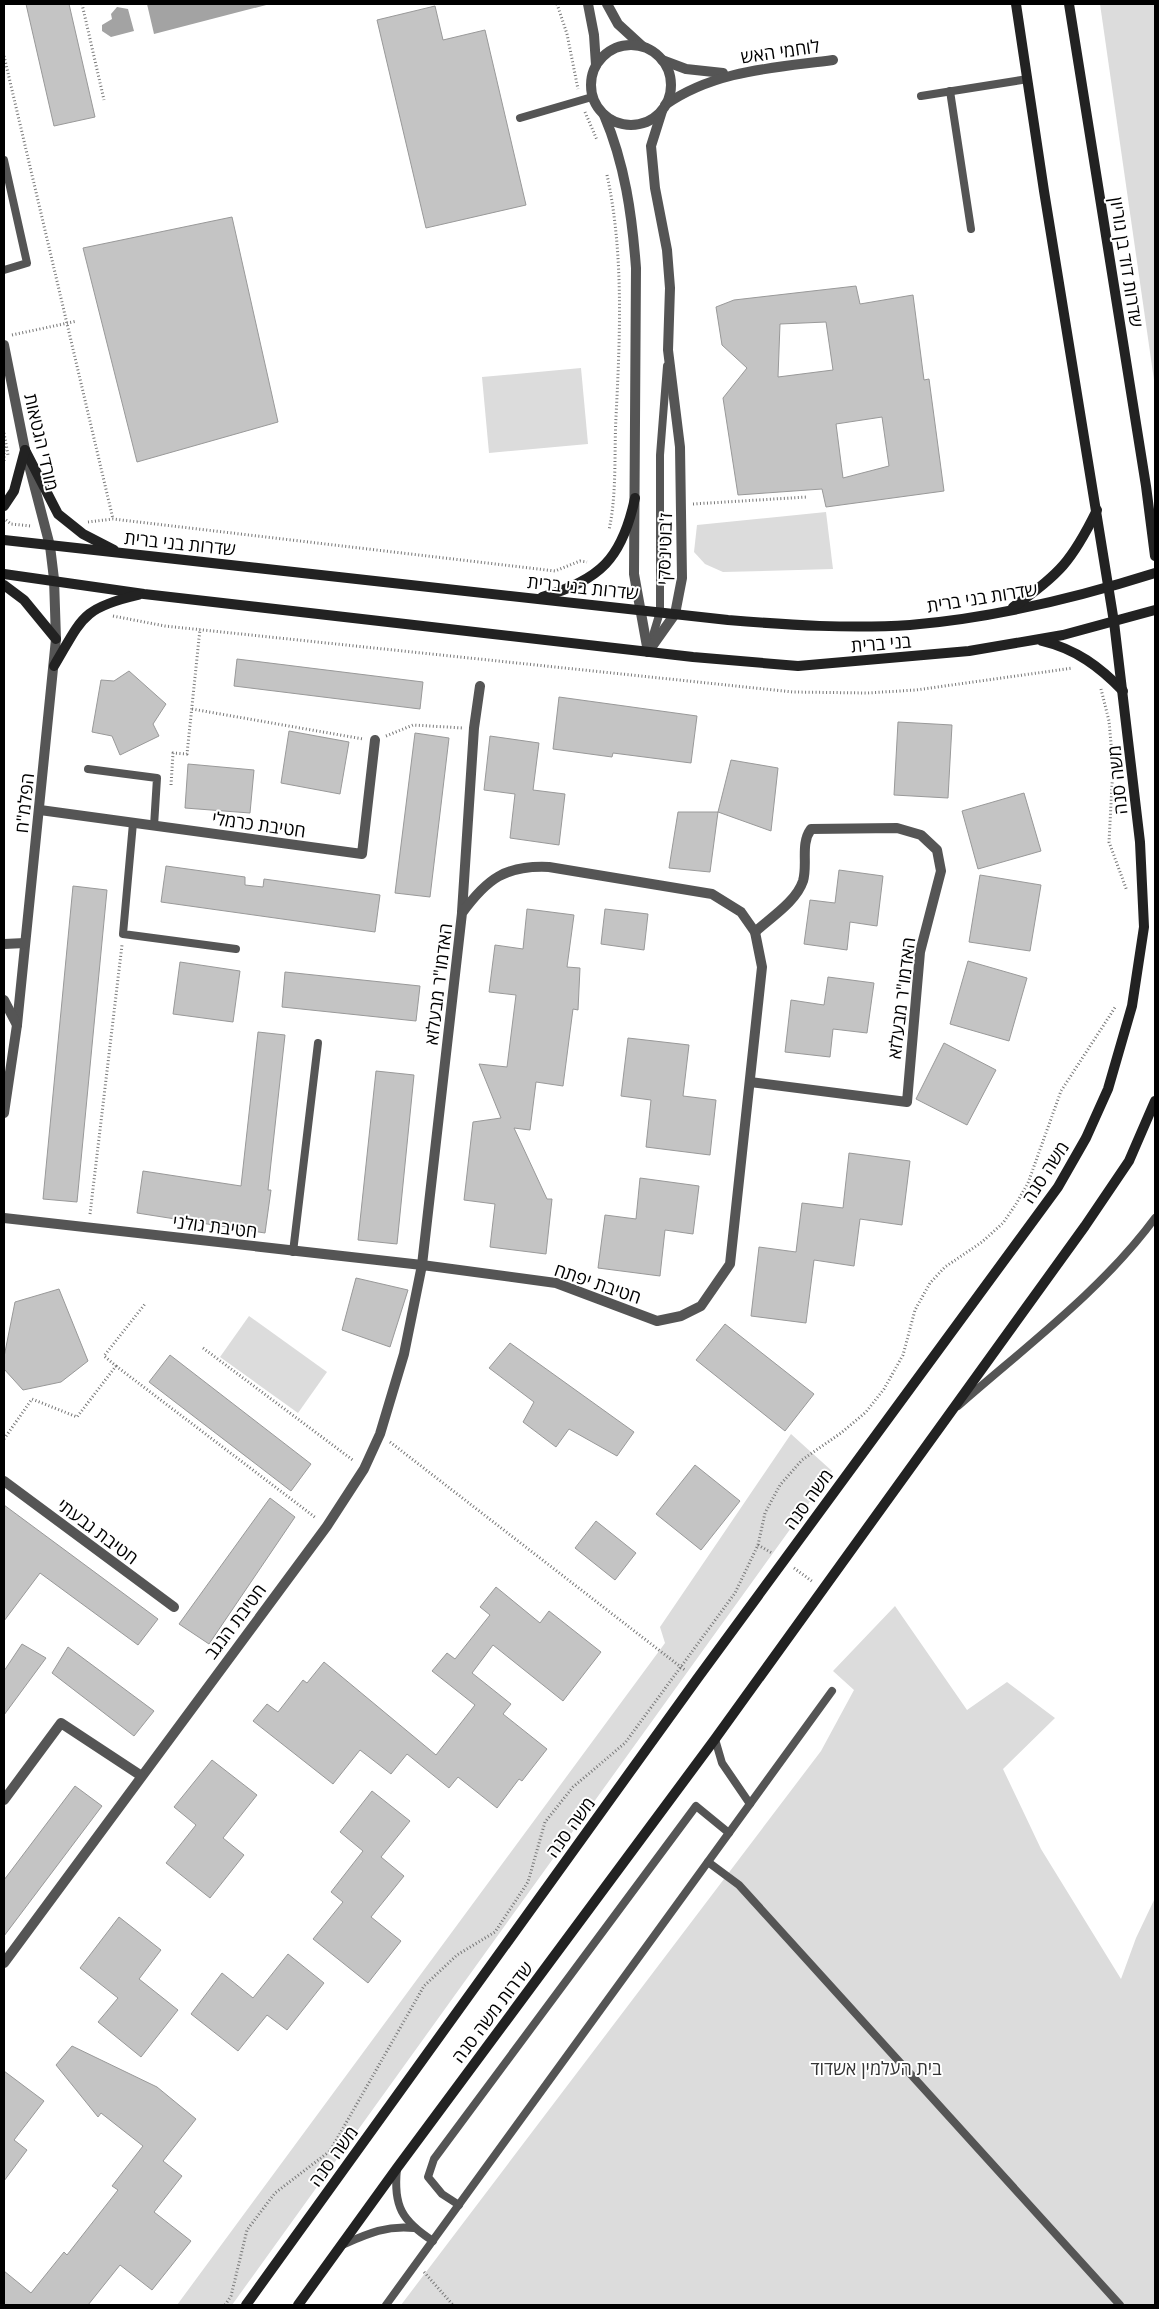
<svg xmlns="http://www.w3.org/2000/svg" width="1159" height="2309" font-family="'Open Sans',Heebo,sans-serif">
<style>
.green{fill:#dcdcdc}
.water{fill:#a3a3a3}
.building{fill:#c4c4c4;stroke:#999;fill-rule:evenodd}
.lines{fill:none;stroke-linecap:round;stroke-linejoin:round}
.path{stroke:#777;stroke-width:3;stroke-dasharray:1 2.5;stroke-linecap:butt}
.service{stroke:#555;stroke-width:8}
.minor{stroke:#555;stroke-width:10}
.tertiary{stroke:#555;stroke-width:10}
.secondary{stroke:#222;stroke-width:10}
.labels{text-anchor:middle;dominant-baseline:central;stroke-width:4;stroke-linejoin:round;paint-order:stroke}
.street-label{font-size:18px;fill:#000;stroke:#fff}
.park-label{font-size:18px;fill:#333;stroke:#fff}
</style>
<rect width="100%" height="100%" fill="#fff"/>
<!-- green -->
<g class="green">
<path d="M 1100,4 L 1155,4 L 1155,387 Z"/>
<path d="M 581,368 L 588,444 L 489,453 L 482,377 Z"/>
<path d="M 826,512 L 833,569 L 723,572 L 705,564 L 694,552 L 697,525 Z"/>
<path d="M 249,1316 L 327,1372 L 298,1413 L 220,1357 Z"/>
<path d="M 791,1434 L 832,1471 L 232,2305 L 177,2305 L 665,1643 L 660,1627 Z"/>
<path d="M 895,1606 L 967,1710 L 1007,1682 L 1055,1718 L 1003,1769 L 1041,1849 L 1121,1979 L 1136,1938 L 1155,1898 L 1155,2305 L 401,2305 L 821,1751 L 854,1690 L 833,1671 Z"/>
</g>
<!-- water -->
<g class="water">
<path d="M 147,4 L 270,4 L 154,34 Z"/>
<path d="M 117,7 L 128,9 L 134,31 L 111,37 L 102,31 L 102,25 L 112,19 L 111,14 Z"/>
</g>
<!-- building -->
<g class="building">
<path d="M 26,4 L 69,4 L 95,117 L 54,126 Z"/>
<path d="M 435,6 L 443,40 L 485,30 L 526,205 L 426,228 L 377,20 Z"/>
<path d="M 232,217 L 278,422 L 137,462 L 83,248 Z"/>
<path d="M 856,286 L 860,304 L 913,295 L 924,380 L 929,379 L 944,491 L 826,507 L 822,489 L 738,495 L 723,398 L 747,368 L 722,345 L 716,307 L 734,300 ZM 826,322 L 833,370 L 778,377 L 780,324 ZM 882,417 L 889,466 L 843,478 L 836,424 Z"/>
<path d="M 237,659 L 423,682 L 420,709 L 234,686 Z"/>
<path d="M 129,671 L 166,704 L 153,724 L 159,736 L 120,755 L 112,736 L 92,732 L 101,680 L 114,681 Z"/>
<path d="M 559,697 L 697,716 L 691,763 L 613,753 L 612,757 L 553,749 Z"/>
<path d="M 898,722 L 952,725 L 948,798 L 894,795 Z"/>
<path d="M 289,731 L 349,742 L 340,794 L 281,783 Z"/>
<path d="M 415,733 L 449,738 L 430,897 L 395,893 Z"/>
<path d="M 490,736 L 539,743 L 533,790 L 565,794 L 559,845 L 510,838 L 515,794 L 484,790 Z"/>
<path d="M 731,760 L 778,768 L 771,831 L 718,812 Z"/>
<path d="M 188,764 L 254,770 L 250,813 L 185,808 Z"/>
<path d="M 1024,793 L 1041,851 L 978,869 L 962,811 Z"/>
<path d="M 678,812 L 718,812 L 710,872 L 669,868 Z"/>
<path d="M 166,866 L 245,877 L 245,885 L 263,887 L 264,879 L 380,895 L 375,932 L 161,902 Z"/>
<path d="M 839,870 L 883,876 L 877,926 L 850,922 L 847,950 L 804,944 L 810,900 L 835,903 Z"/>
<path d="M 980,875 L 1041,885 L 1030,951 L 969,942 Z"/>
<path d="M 73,886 L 107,890 L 77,1202 L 43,1199 Z"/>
<path d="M 527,909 L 574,915 L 567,967 L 580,968 L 578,1010 L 573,1009 L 563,1086 L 536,1082 L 530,1130 L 514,1128 L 547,1199 L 552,1199 L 546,1254 L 490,1247 L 495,1204 L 464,1200 L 473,1122 L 501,1118 L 479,1064 L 507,1067 L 516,995 L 489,992 L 495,945 L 523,949 Z"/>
<path d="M 605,909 L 648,914 L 644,950 L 601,944 Z"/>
<path d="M 968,961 L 1027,978 L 1009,1041 L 950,1024 Z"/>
<path d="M 180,962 L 240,971 L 233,1022 L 173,1014 Z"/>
<path d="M 285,972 L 420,986 L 416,1021 L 282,1007 Z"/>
<path d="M 828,977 L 874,983 L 867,1033 L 833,1029 L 830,1057 L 785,1052 L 791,1000 L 824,1005 Z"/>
<path d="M 258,1032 L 285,1035 L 268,1190 L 271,1190 L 265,1233 L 137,1213 L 143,1171 L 241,1186 Z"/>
<path d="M 628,1038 L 689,1045 L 683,1096 L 716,1100 L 710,1155 L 646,1147 L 651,1100 L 621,1096 Z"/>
<path d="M 944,1043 L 996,1070 L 967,1125 L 916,1099 Z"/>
<path d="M 376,1071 L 414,1075 L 397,1244 L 358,1240 Z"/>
<path d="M 849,1153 L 910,1161 L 902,1225 L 860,1219 L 854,1266 L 814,1260 L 806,1323 L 751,1316 L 759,1247 L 796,1252 L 802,1203 L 843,1208 Z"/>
<path d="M 640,1178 L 699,1186 L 693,1234 L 665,1230 L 660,1276 L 598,1268 L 605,1215 L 636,1219 Z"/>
<path d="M 356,1278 L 408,1290 L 390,1347 L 342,1330 Z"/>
<path d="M 59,1289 L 88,1361 L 61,1382 L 23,1390 L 4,1369 L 4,1357 L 15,1302 Z"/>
<path d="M 725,1324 L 814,1394 L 785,1431 L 696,1360 Z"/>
<path d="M 510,1343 L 634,1432 L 617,1456 L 569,1429 L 556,1447 L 523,1422 L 534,1402 L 489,1368 Z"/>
<path d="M 170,1355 L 311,1464 L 291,1491 L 149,1382 Z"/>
<path d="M 695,1465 L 740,1501 L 701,1550 L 656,1514 Z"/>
<path d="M 270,1498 L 295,1517 L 209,1644 L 179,1624 Z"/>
<path d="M 4,1505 L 158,1619 L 138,1645 L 40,1573 L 4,1621 Z"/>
<path d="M 596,1521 L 636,1553 L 615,1580 L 575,1548 Z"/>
<path d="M 496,1587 L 540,1623 L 549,1611 L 601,1652 L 563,1701 L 493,1645 L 472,1673 L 511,1704 L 503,1714 L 547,1749 L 522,1781 L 519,1779 L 497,1808 L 458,1777 L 449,1788 L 407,1754 L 391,1774 L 360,1750 L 333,1784 L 253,1721 L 267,1704 L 278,1712 L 303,1680 L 307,1683 L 324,1662 L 436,1755 L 475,1705 L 432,1671 L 447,1653 L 455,1659 L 490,1615 L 480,1607 Z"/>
<path d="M 22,1644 L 46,1658 L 4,1715 L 4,1671 Z"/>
<path d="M 68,1647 L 154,1711 L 134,1736 L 52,1673 Z"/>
<path d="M 212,1760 L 257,1795 L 223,1838 L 244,1855 L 210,1898 L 166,1863 L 196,1825 L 174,1807 Z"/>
<path d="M 75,1786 L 102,1806 L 4,1936 L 4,1880 Z"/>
<path d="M 372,1791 L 410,1821 L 381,1857 L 404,1876 L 371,1917 L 401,1941 L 368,1983 L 313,1939 L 343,1902 L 331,1892 L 363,1851 L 340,1832 Z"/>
<path d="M 119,1917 L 161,1950 L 139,1979 L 178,2010 L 141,2057 L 98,2022 L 118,1998 L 80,1968 Z"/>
<path d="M 288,1954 L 324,1983 L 287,2030 L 267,2015 L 238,2051 L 191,2014 L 222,1973 L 253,1998 Z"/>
<path d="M 72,2046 L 157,2087 L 196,2119 L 163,2161 L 182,2176 L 154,2212 L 191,2241 L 152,2290 L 120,2265 L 88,2305 L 4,2305 L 4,2271 L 31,2293 L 64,2252 L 67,2255 L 118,2190 L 112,2186 L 143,2146 L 101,2113 L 98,2117 L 56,2065 Z"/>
<path d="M 4,2071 L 44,2101 L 14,2140 L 27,2150 L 4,2181 Z"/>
</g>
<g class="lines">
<!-- path -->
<g class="path">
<path d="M 82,4 L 104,100"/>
<path d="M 557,4 L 567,34 L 578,89"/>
<path d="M 4,56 L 113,519"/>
<path d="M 585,112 L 597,140"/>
<path d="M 607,175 C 624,253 620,337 616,417 C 614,454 617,493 609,530"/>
<path d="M 12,335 L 77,321"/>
<path d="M 4,433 L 8,455"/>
<path d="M 4,446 L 4,463"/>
<path d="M 693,504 L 807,497"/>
<path d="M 6,520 L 11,524 L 31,526"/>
<path d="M 88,522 L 113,519 L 555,571 L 580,561 L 587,562"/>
<path d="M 113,616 L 165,626 L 793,692 L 867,693 L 916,690 L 1073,668"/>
<path d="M 1101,689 L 1109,721 L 1113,766 L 1109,842 L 1127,891"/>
<path d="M 192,709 L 363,739"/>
<path d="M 386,736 L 413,725 L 463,728"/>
<path d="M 171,785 L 173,753 L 187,754 L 200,629"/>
<path d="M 90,1214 L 122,945"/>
<path d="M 203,1348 L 354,1461"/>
<path d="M 116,1366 L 316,1518"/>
<path d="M 4,1439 L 32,1399 L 77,1417 L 116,1366 L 104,1356 L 145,1304"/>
<path d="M 390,1442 L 686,1671"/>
<path d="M 758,1545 L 772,1553"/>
<path d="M 794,1568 L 813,1582"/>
<path d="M 424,2272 L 453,2305"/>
<path d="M 225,2305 L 231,2296 L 247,2230 L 275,2193 L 330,2151 L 424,1986 L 457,1955 L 495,1932 L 528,1882 L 545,1822 L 573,1787 L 625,1743 L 735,1593 L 758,1545 L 765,1513 L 780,1485 L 802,1460 L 841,1433 L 866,1412 L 884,1389 L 903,1355 L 915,1310 L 930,1283 L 945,1267 L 982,1242 L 1003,1223 L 1016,1204 L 1028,1183 L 1061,1091 L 1116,1006"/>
</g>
<!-- service -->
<g class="service">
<path d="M 950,91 L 971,229"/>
<path d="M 921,96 L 1028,79"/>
<path d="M 520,118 L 592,97"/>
<path d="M 4,160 L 27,263 L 4,270"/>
<path d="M 650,645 L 660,612 L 660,455 L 667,366"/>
<path d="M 88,769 L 157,778 L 154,826"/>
<path d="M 133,823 L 123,934 L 236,949"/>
<path d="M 293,1252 L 318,1043"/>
<path d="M 958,1406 C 1025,1347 1102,1290 1155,1218"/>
<path d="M 715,1739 L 722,1763 L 750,1804"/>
<path d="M 708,1862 L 739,1885 L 1120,2305"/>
<path d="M 397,2169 C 393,2206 402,2221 433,2241"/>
<path d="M 459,2205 L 442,2194 L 428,2177 L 434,2159 L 696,1806 L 729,1833"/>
<path d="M 342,2245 C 367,2234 386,2225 414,2228"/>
<path d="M 386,2305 L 832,1691"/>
</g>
<!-- minor -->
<g class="minor">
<path d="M 662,60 L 686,69 L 723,73"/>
<path d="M 665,105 C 715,70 774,68 833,60"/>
<path d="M 40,810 L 362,854 L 375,740"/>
<path d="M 462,912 L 474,728 L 480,686"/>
<path d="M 750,1082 L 907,1102 L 920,952 L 941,871 L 937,850 L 921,835 L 897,828 L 811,829 C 800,844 808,864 803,881 C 796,902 770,918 755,932"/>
<path d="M 4,1218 L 422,1265 L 556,1283 L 657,1321 L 681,1316 L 701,1306 L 730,1264 L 762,967 L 755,932 L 741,912 L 712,894 L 549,867 C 505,865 487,879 462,913 L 422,1265 L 404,1354 L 380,1434 L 364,1469 L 327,1526 L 4,1963"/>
<path d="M 4,1481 L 174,1607"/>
<path d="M 4,1800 L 61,1723 L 140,1775"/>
</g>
<!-- tertiary -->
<g class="tertiary">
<path d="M 588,4 L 594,35 L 596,65"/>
<path d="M 607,4 L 618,24 L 642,46"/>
<circle cx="631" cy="85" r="40"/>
<path d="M 604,115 C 625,164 632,215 636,268 L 634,574 L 648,652"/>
<path d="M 4,345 L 25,450 L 50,546 L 54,579 L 56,639 L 17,1025 L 4,1113"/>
<path d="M 648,652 L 675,614 L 682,578 L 680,447 L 668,350 L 670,288 L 667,250 L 655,188 L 651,146 L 662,111"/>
<path d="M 4,944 L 25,943"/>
<path d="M 4,1000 L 17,1025"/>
</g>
<!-- secondary -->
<g class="secondary">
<path d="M 1069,4 L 1146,486 L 1155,556"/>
<path d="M 25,450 L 58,514 L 83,534 L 114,550"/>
<path d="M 4,506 L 14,491 L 25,450"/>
<path d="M 4,540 L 728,620 C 789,625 850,629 910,625 C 994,618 1076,598 1155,573"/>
<path d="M 4,574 L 144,594 L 693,657 L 798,666 L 969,651 L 1063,635 L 1155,610"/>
<path d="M 4,585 L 24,600 L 56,639"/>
<path d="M 542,597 C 600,580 622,559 635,498"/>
<path d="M 1013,607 C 1059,575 1072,561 1097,510"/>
<path d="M 1042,641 C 1076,649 1100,667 1123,691"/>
<path d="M 54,666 C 82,619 81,608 138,595"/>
<path d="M 246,2305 L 697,1679 L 1058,1187 L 1086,1138 L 1108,1089 L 1132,1006 L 1144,927 L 1140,842 L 1114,622 L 1044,191 L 1016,4"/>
<path d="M 298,2305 L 397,2168 L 715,1739 L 1085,1226 L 1129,1161 L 1155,1101"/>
</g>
</g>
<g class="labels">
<!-- street labels -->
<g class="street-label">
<text transform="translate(780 51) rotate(-8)">לוחמי האש</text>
<text transform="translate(1127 262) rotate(81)">שדרות דוד בן גוריון</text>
<text transform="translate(42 442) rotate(77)">מורדי הגטאות</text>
<text transform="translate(180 543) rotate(6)">שדרות בני ברית</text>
<text transform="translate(664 549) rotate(-88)">ז'בוטינסקי</text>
<text transform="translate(583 587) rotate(6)">שדרות בני ברית</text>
<text transform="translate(982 597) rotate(-9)">שדרות בני ברית</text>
<text transform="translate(881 643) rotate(-5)">בני ברית</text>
<text transform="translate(1117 780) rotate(-96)">משה סנה</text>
<text transform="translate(24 803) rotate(-84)">הפלמ"ח</text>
<text transform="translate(259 824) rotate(8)">חטיבת כרמלי</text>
<text transform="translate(438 984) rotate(-83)">האדמו"ר מבעלזא</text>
<text transform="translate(901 998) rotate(-83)">האדמו"ר מבעלזא</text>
<text transform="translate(1045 1172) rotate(-57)">משה סנה</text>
<text transform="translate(215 1226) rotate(7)">חטיבת גולני</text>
<text transform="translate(598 1283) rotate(19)">חטיבת יפתח</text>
<text transform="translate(808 1499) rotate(-54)">משה סנה</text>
<text transform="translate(98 1531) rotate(37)">חטיבת גבעתי</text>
<text transform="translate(235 1621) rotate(-53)">חטיבת הנגב</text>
<text transform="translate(570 1827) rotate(-54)">משה סנה</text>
<text transform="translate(492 2012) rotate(-53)">שדרות משה סנה</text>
<text transform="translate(333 2156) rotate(-54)">משה סנה</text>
</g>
<!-- park labels -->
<g class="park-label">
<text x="876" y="2068">בית העלמין אשדוד</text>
</g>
</g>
<!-- border -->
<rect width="1159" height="2309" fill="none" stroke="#000000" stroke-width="10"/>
</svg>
